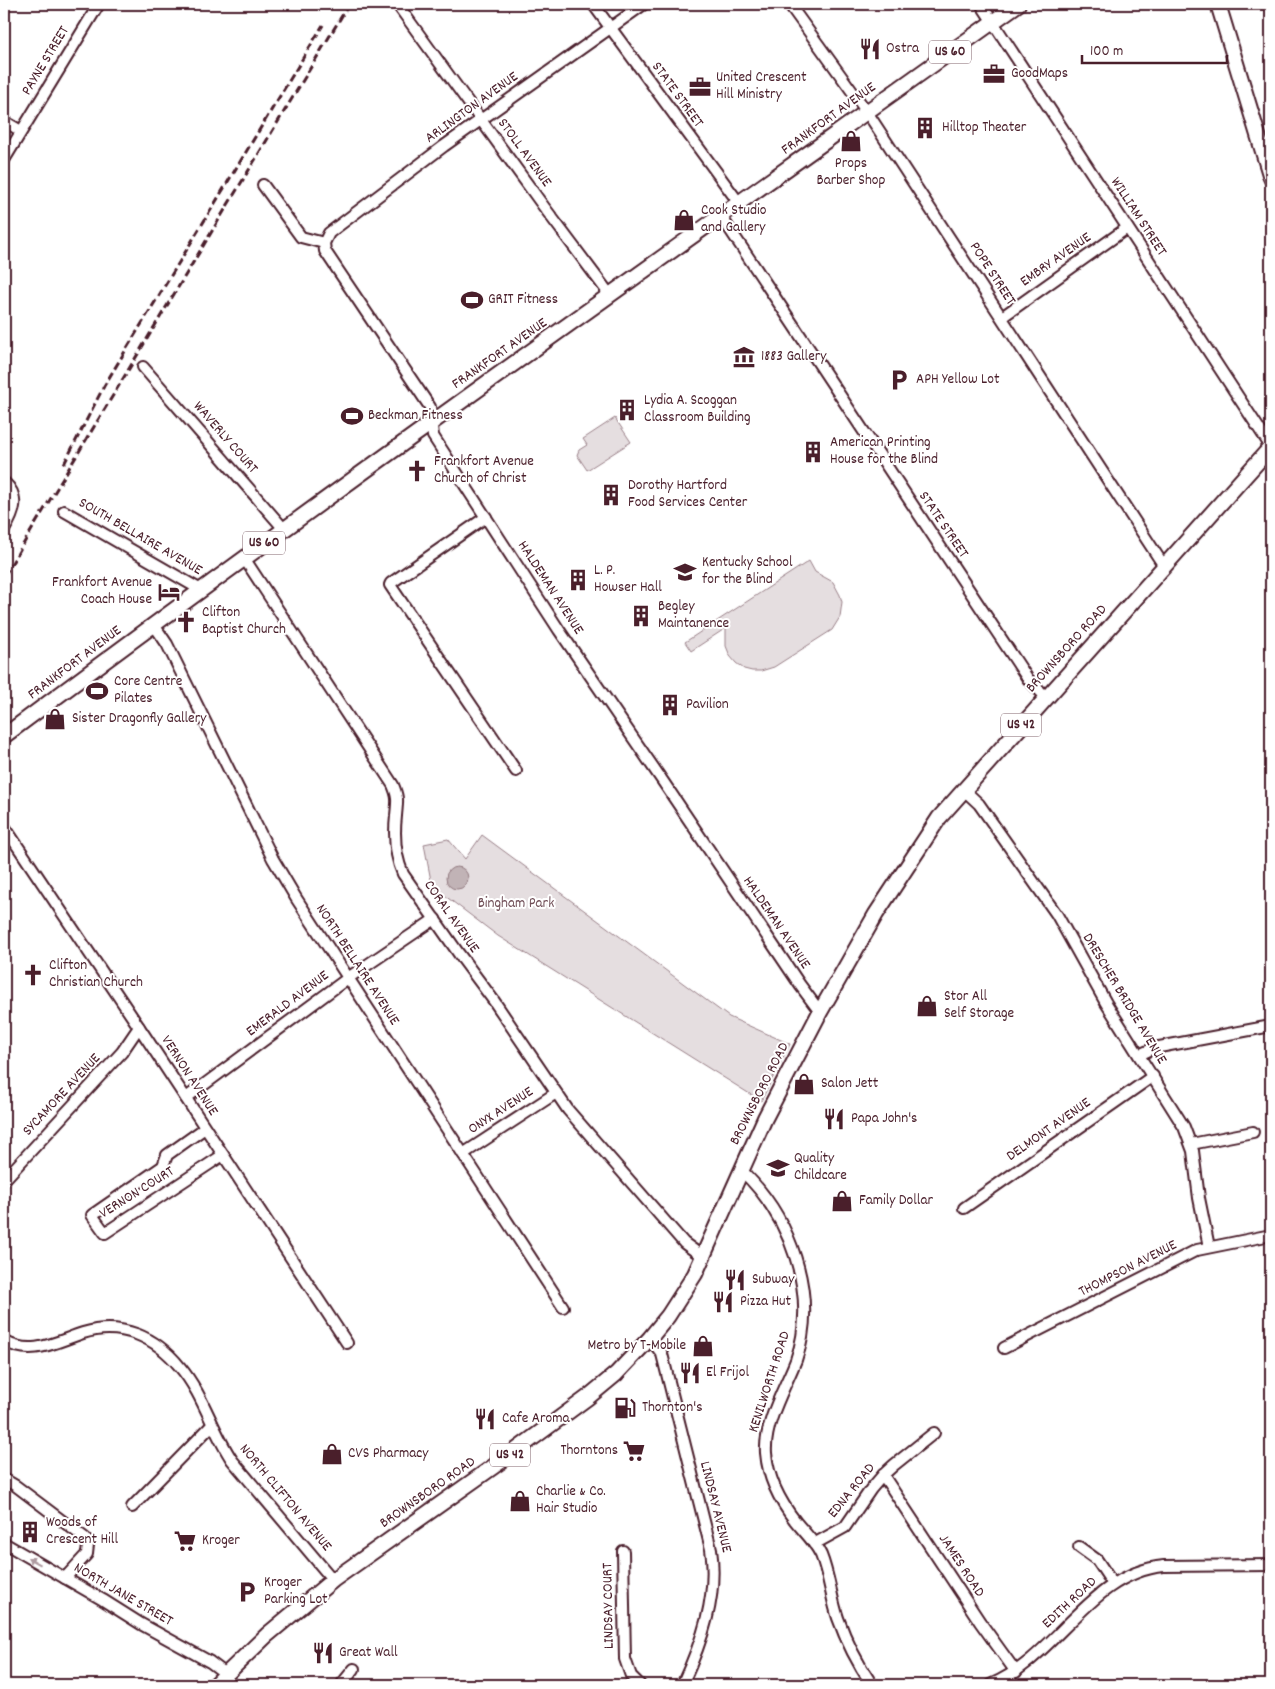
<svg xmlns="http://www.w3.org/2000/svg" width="1275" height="1689" font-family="Dekko,sans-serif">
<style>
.green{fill:#e5dee0;stroke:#987e86}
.water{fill:#c1b3b6;stroke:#91787e}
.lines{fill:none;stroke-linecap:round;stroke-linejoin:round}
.minor-casing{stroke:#4a1f2b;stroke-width:14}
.major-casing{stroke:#4a1f2b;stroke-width:18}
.minor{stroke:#fff;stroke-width:10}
.major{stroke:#fff;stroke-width:14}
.rail{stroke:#4a1f2b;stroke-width:3;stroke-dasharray:8 4;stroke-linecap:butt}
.oneway{fill:#ae9aa0}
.labels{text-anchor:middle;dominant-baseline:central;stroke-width:4;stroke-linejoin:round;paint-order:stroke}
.shield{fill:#fff;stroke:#80626b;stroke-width:1}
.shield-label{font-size:14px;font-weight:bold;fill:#4a1f2b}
.poi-label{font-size:15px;fill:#4a1f2b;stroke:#fff;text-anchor:start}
.street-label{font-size:15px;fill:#4a1f2b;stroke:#fff}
.park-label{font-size:15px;fill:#714f58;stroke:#fff}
</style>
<rect width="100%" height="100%" fill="#fff"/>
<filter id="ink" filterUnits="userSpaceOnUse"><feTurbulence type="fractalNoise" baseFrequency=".02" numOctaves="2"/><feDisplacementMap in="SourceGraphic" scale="10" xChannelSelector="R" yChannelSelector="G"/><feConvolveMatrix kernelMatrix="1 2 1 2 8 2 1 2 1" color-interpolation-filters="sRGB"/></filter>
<g filter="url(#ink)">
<!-- green -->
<g class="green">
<path d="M 615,418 L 631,442 L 587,470 L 577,455 L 579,450 L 587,445 L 583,439 Z"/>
<path d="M 809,561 L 815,572 L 833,582 L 840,595 L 842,602 L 840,617 L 832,630 L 774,667 L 761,671 L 752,671 L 744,669 L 736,663 L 730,656 L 726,646 L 726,628 L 691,651 L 685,642 Z"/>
<path d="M 482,835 L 729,1017 L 790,1044 L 761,1101 L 498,936 L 432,886 L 424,844 L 448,839 L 465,859 Z"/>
</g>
<!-- water -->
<circle class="water" cx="457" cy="878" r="11"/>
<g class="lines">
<!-- minor casing -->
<g class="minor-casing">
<g id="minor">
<path d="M 397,4 L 544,207 L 610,295"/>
<path d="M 593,4 L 739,203"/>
<path d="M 644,4 L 444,146 L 329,233 L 324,243 L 325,251 L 430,407 L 433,436 L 559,630 L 664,783 L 800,985 L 820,1012"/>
<path d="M 789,4 L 867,112 L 1164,566"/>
<path d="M 981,4 L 1271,447"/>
<path d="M 4,121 L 21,131"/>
<path d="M 4,160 L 99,4"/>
<path d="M 263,185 L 301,237 L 324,243"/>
<path d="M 721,216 L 1028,679 L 1046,697"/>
<path d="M 1002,317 L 1127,228"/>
<path d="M 143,367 L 284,529"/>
<path d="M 4,482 C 21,497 14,514 4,530"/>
<path d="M 64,511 L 201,590"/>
<path d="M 486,517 L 391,583 L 390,585 L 516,771"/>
<path d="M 244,558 L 393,785 C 399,799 397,802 396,816 C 394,834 395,856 403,874 L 459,954 L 494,1001 L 568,1110 L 684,1243 L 703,1257"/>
<path d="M 154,625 L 167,644 L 273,859 L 296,898 L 563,1307"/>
<path d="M 963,789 L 979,804 L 1057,915 L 1106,1003 L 1184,1127 L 1193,1151 L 1199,1198 L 1209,1247"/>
<path d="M 4,826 L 139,1027 L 347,1343"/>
<path d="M 1139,1055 L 1154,1048 L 1271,1026"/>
<path d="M 186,1098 L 348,978 L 435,919"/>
<path d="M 205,1128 L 167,1155 L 163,1166 L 92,1215 L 105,1233 L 223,1155"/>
<path d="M 1191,1144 L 1253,1132"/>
<path d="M 463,1154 L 556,1093"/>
<path d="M 741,1170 C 790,1216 819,1294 796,1360 C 785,1388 764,1423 766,1453 C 768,1478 781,1503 796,1522 C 805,1533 815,1542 821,1555 C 829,1575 831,1597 838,1618 C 846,1641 858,1664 872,1685"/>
<path d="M 4,1180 L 122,1052 L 139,1027"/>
<path d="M 964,1208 L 1153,1076"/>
<path d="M 650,1338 L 662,1354 L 711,1549 C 718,1597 702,1642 682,1685"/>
<path d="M 4,1341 C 32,1357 55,1342 83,1333 C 121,1321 156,1337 180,1367 C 203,1394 212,1430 232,1460 L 333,1580"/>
<path d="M 1004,1348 L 1197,1250 L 1271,1235"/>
<path d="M 883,1475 L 980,1622 L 1016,1672"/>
<path d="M 4,1479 L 16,1486 L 85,1538 L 88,1545 L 87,1554 L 65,1578"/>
<path d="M 132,1507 L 212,1425"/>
<path d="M 4,1543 L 103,1600 L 141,1624 L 210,1662 L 226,1674"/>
<path d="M 814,1544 L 845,1527 L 871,1489 L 883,1475 L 894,1465 L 934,1433"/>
<path d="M 1079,1547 L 1097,1560 L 1113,1584"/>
<path d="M 623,1551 L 625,1659 L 631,1676 L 640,1685"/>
<path d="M 341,1685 L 354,1669"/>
<path d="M 990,1685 C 1057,1658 1089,1573 1164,1566 L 1271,1565"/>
</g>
</g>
<!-- major casing -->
<g class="major-casing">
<g id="major">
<path d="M 1218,4 L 1271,178"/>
<path d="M 4,736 C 338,486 679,246 1018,4"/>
<path d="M 215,1685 L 267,1635 L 333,1580 L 507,1457 L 587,1398 L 616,1374 L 650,1338 L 668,1316 L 695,1274 L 765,1118 L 820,1012 L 876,914 L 939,818 L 1271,447"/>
</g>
</g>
<!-- minor -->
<use href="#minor" class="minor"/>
<!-- major -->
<use href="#major" class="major"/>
<!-- rail -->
<g class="rail">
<path d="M 64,464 L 104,386 L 323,25"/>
<path d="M 4,576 L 349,4"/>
</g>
</g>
<!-- one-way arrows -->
<defs><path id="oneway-solid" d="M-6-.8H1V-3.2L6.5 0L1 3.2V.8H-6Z" transform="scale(1.25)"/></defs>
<use class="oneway" href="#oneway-solid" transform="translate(34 1561) rotate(-151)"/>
</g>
<!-- icons -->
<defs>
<g id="restaurant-bare" transform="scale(1.725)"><path d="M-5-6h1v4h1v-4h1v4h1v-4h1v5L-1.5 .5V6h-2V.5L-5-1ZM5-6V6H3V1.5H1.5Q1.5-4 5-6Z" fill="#4a1f2b" stroke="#fff" stroke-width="2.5" paint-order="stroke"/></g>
<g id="office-bare" transform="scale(1.725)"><path d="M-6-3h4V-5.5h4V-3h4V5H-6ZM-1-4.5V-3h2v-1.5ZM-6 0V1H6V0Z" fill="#4a1f2b" stroke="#fff" stroke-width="2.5" paint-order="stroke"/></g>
<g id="building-bare" transform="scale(1.725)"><path d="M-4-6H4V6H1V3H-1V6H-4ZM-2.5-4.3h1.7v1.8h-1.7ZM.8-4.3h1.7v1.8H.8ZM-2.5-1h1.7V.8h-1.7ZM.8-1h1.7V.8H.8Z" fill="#4a1f2b" stroke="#fff" stroke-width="2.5" paint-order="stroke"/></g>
<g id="shop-bare" transform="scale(1.725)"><path d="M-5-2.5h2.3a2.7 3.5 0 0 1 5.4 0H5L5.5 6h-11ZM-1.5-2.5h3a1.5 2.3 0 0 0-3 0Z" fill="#4a1f2b" stroke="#fff" stroke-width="2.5" paint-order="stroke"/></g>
<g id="stadium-bare" transform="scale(1.725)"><path d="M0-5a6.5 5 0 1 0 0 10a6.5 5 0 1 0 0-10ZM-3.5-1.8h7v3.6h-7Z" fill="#4a1f2b" stroke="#fff" stroke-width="2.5" paint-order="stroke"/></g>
<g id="museum-bare" transform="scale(1.725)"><path d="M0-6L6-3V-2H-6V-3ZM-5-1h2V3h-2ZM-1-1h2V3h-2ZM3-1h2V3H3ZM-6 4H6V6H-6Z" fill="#4a1f2b" stroke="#fff" stroke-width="2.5" paint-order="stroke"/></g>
<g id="parking-bare" transform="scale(1.725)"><path d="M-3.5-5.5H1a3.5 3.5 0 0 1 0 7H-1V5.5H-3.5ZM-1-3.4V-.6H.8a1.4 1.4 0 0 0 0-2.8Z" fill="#4a1f2b" stroke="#fff" stroke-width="2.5" paint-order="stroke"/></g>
<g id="church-bare" transform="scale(1.725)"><path d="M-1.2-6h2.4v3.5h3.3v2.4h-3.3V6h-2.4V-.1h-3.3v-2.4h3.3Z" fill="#4a1f2b" stroke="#fff" stroke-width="2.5" paint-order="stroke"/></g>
<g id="school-bare" transform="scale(1.725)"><path d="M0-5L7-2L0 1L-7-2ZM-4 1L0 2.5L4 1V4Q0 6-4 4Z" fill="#4a1f2b" stroke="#fff" stroke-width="2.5" paint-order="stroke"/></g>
<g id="hotel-bare" transform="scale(1.725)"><path d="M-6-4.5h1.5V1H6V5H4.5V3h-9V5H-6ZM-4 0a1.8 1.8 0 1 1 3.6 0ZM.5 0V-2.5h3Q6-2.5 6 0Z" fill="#4a1f2b" stroke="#fff" stroke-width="2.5" paint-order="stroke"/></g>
<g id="fuel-bare" transform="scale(1.725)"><path d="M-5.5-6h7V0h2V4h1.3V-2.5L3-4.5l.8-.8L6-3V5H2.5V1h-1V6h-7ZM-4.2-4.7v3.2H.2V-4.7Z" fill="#4a1f2b" stroke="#fff" stroke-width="2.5" paint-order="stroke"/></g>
<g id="supermarket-bare" transform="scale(1.725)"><path d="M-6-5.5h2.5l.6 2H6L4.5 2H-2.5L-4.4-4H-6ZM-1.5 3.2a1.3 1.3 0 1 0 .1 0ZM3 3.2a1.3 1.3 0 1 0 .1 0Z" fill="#4a1f2b" stroke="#fff" stroke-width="2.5" paint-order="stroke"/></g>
</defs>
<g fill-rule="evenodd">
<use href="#restaurant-bare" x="870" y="49"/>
<use href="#office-bare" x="994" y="74"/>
<use href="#office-bare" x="700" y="87"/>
<use href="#building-bare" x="925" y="128"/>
<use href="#shop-bare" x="851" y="141"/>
<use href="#shop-bare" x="684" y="220"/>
<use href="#stadium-bare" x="472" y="300"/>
<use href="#museum-bare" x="744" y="357"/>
<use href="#parking-bare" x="899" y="380"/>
<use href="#building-bare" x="627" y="410"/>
<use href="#stadium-bare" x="352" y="416"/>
<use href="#building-bare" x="813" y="452"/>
<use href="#church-bare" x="417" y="471"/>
<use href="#building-bare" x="611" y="495"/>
<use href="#school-bare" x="685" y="572"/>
<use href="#building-bare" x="578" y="580"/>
<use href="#hotel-bare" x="169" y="592"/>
<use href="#building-bare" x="641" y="616"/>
<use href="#church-bare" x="186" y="622"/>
<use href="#stadium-bare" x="97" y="691"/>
<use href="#building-bare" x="670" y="705"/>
<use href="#shop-bare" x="55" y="719"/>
<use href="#church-bare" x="33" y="975"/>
<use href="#shop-bare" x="927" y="1006"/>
<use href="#shop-bare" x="804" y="1084"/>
<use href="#restaurant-bare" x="834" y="1119"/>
<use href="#school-bare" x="778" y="1168"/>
<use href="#shop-bare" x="842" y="1201"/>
<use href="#restaurant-bare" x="735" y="1280"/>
<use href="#restaurant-bare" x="723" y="1302"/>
<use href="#shop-bare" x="703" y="1346"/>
<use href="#restaurant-bare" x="690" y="1373"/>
<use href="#fuel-bare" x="625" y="1408"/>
<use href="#restaurant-bare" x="485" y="1419"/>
<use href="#supermarket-bare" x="634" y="1451"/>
<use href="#shop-bare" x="332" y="1454"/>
<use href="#shop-bare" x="520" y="1501"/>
<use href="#building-bare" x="30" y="1532"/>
<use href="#supermarket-bare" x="185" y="1541"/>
<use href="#parking-bare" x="247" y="1592"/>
<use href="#restaurant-bare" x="323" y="1653"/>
</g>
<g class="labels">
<!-- shield labels -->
<g class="shield">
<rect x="929" y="40.5" width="42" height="23" rx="4"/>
<rect x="243" y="531.5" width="42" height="23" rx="4"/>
<rect x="1001" y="713.5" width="40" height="23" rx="4"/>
<rect x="490" y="1443.5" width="40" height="23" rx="4"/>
</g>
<g class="shield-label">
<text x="950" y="52">US 60</text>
<text x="264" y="543">US 60</text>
<text x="1021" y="725">US 42</text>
<text x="510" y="1455">US 42</text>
</g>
<!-- poi labels -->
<g class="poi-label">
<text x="886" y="49">Ostra</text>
<text x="1011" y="74">GoodMaps</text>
<text x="716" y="78">United Crescent<tspan x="716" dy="17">Hill Ministry</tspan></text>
<text x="942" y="128">Hilltop Theater</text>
<text x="851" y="164" text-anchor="middle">Props<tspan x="851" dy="17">Barber Shop</tspan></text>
<text x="701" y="211">Cook Studio<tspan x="701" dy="17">and Gallery</tspan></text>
<text x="488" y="300">GRIT Fitness</text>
<text x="761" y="357">1883 Gallery</text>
<text x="916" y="380">APH Yellow Lot</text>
<text x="644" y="401">Lydia A. Scoggan<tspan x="644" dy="17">Classroom Building</tspan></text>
<text x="368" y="416">Beckman Fitness</text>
<text x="830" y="443">American Printing<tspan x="830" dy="17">House for the Blind</tspan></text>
<text x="434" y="462">Frankfort Avenue<tspan x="434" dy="17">Church of Christ</tspan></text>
<text x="628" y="486">Dorothy Hartford<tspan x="628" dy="17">Food Services Center</tspan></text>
<text x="702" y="563">Kentucky School<tspan x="702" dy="17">for the Blind</tspan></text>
<text x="594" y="571">L. P.<tspan x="594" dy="17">Howser Hall</tspan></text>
<text x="152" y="583" text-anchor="end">Frankfort Avenue<tspan x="152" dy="17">Coach House</tspan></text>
<text x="658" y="607">Begley<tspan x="658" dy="17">Maintanence</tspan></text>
<text x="202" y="613">Clifton<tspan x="202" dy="17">Baptist Church</tspan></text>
<text x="114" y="682">Core Centre<tspan x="114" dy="17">Pilates</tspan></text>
<text x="686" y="705">Pavilion</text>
<text x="72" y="719">Sister Dragonfly Gallery</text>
<text x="49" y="966">Clifton<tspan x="49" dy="17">Christian Church</tspan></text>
<text x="944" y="997">Stor All<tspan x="944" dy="17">Self Storage</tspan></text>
<text x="821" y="1084">Salon Jett</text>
<text x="851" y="1119">Papa John's</text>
<text x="794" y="1159">Quality<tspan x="794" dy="17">Childcare</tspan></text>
<text x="859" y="1201">Family Dollar</text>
<text x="752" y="1280">Subway</text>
<text x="740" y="1302">Pizza Hut</text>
<text x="686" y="1346" text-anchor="end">Metro by T-Mobile</text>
<text x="706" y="1373">El Frijol</text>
<text x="642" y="1408">Thornton's</text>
<text x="502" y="1419">Cafe Aroma</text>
<text x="618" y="1451" text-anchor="end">Thorntons</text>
<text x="348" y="1454">CVS Pharmacy</text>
<text x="536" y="1492">Charlie &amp; Co.<tspan x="536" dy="17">Hair Studio</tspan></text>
<text x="46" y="1523">Woods of<tspan x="46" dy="17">Crescent Hill</tspan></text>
<text x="202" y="1541">Kroger</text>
<text x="264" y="1583">Kroger<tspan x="264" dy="17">Parking Lot</tspan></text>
<text x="339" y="1653">Great Wall</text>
</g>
<!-- street labels -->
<g class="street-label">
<text transform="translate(46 61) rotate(-59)">PAYNE STREET</text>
<text transform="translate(677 95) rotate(54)">STATE STREET</text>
<text transform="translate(472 108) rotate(-36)">ARLINGTON AVENUE</text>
<text transform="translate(829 119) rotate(-36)">FRANKFORT AVENUE</text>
<text transform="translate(524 153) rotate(54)">STOLL AVENUE</text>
<text transform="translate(1138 217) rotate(57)">WILLIAM STREET</text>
<text transform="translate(1056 260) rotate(-35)">EMBRY AVENUE</text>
<text transform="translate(992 274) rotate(57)">POPE STREET</text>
<text transform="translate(500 354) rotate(-35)">FRANKFORT AVENUE</text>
<text transform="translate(225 438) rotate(49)">WAVERLY COURT</text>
<text transform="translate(943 525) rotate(56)">STATE STREET</text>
<text transform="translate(140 537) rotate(30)">SOUTH BELLAIRE AVENUE</text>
<text transform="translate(550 588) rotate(57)">HALDEMAN AVENUE</text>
<text transform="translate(1067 649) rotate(-48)">BROWNSBORO ROAD</text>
<text transform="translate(75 663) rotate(-37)">FRANKFORT AVENUE</text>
<text transform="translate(451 917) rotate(55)">CORAL AVENUE</text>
<text transform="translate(776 923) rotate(56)">HALDEMAN AVENUE</text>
<text transform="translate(357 965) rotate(57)">NORTH BELLAIRE AVENUE</text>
<text transform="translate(1124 999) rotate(59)">DRESCHER BRIDGE AVENUE</text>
<text transform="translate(288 1004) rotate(-37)">EMERALD AVENUE</text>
<text transform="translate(189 1076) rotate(57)">VERNON AVENUE</text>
<text transform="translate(760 1094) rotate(-63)">BROWNSBORO ROAD</text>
<text transform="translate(62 1095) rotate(-47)">SYCAMORE AVENUE</text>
<text transform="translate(501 1111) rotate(-33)">ONYX AVENUE</text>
<text transform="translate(1049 1130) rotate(-35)">DELMONT AVENUE</text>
<text transform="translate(137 1193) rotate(-32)">VERNON COURT</text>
<text transform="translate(1128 1269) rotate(-27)">THOMPSON AVENUE</text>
<text transform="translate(770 1382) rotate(-72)">KENILWORTH ROAD</text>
<text transform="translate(852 1491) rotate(-51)">EDNA ROAD</text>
<text transform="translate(428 1493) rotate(-35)">BROWNSBORO ROAD</text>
<text transform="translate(285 1498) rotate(50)">NORTH CLIFTON AVENUE</text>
<text transform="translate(715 1507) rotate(76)">LINDSAY AVENUE</text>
<text transform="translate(961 1566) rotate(57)">JAMES ROAD</text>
<text transform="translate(123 1595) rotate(30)">NORTH JANE STREET</text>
<text transform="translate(1070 1603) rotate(-43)">EDITH ROAD</text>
<text transform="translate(609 1606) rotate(-91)">LINDSAY COURT</text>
</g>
<!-- park labels -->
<g class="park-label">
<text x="516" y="904">Bingham Park</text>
</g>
</g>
<!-- margin -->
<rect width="1275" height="1689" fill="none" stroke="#fff" stroke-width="20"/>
<rect x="10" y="10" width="1255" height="1669" fill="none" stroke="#4a1f2b" stroke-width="2" filter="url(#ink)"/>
<!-- scale -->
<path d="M1082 55v8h145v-8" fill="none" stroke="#4a1f2b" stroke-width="2.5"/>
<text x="1090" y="55" font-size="15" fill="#4a1f2b" stroke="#ffffff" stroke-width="4" paint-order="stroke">100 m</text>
</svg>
